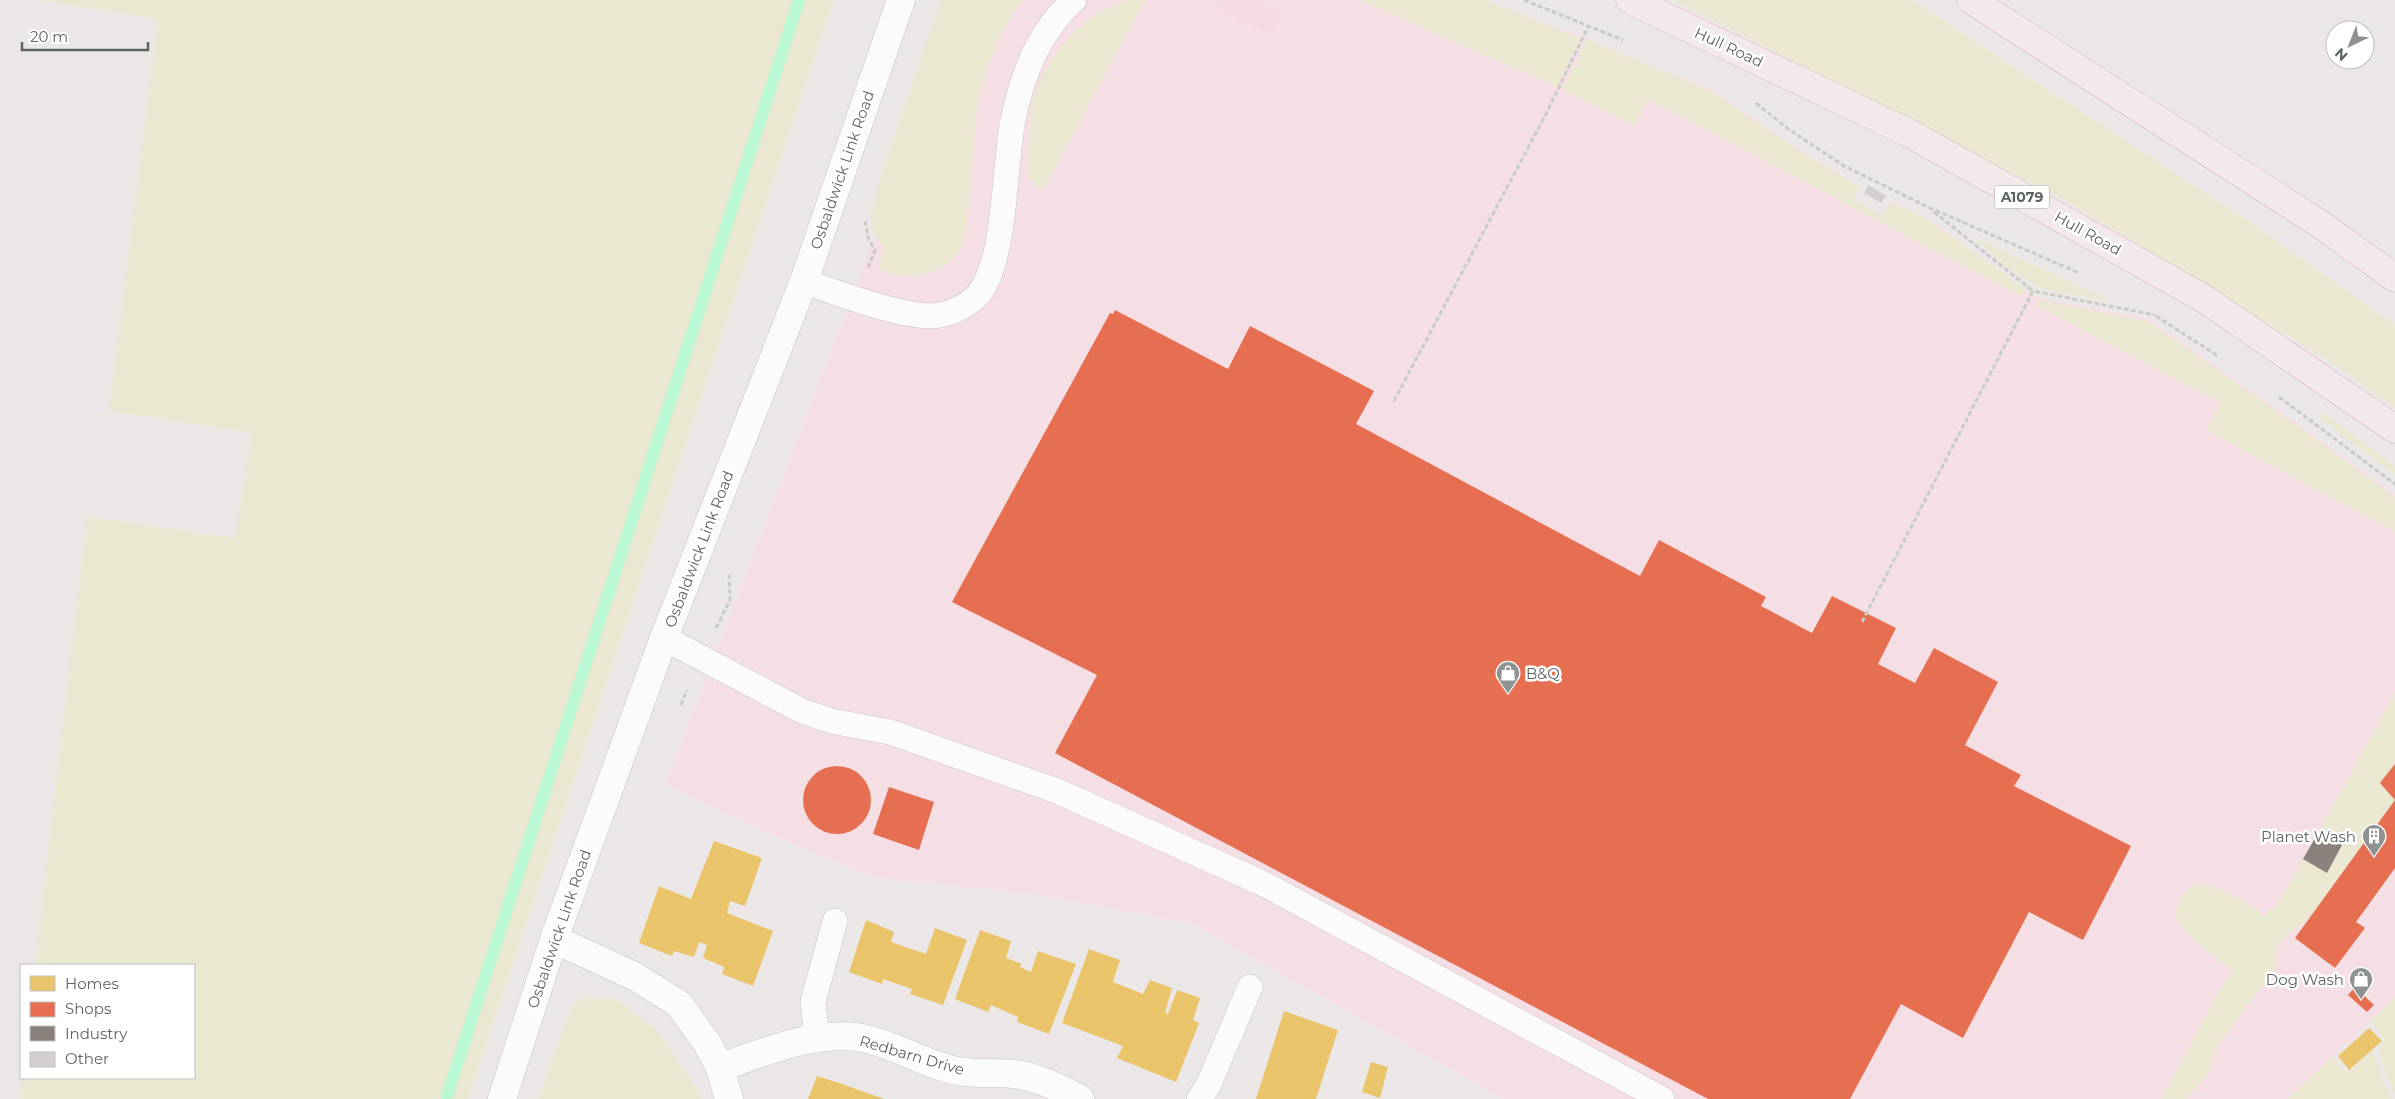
<svg xmlns="http://www.w3.org/2000/svg" width="2395" height="1099" font-family="Montserrat,sans-serif">
<style>
.commercial{fill:#f6dfe4}
.green{fill:#eae8d1}
.sand{fill:#f5dbe1}
.homes{fill:#e9c46a}
.shops{fill:#e76f51}
.industry{fill:#8a817c}
.lines{fill:none;stroke-linecap:round;stroke-linejoin:round}
.stream{stroke:#baf8d3;stroke-width:12}
.building{fill:#d3cfcf}
.service-casing{stroke:#c5c5c4;stroke-width:26}
.minor-casing{stroke:#c5c5c4;stroke-width:29}
.tertiary-casing{stroke:#c5c5c4;stroke-width:29}
.primary-casing{stroke:#d5b3bd;stroke-width:29}
.path{stroke:#c8ccc5;stroke-width:3;stroke-dasharray:5 2.5;stroke-linecap:butt}
.service{stroke:#fcfbfb;stroke-width:25}
.minor{stroke:#fcfbfb;stroke-width:28}
.tertiary{stroke:#fcfbfb;stroke-width:28}
.primary{stroke:#f3e8ea;stroke-width:28}
.labels{text-anchor:middle;dominant-baseline:central;stroke-width:5;stroke-linejoin:round;paint-order:stroke}
.shield{fill:#fff;stroke:#8d9390;stroke-width:1}
.shield-label{font-size:14px;font-weight:bold;fill:#5c6561}
.street-label{font-size:15px;fill:#5c6561;stroke:#fff}
.poi-label{font-size:15px;fill:#5c6561;stroke:#fff;text-anchor:end}
</style>
<rect width="100%" height="100%" fill="#ece7e7"/>
<!-- commercial -->
<path class="commercial" d="M 965,0 L 1483,0 L 1589,39 L 1711,89 L 1809,156 L 1860,185 L 1854,200 L 1882,215 L 1891,201 L 1927,217 L 2031,294 L 2043,299 L 2147,318 L 2265,400 L 2395,494 L 2395,997 L 2288,1099 L 1503,1099 L 1192,924 L 1037,895 L 878,878 L 802,849 L 665,785 Z"/>
<!-- green -->
<g class="green">
<path d="M 34,0 L 834,0 L 468,1099 L 20,1099 L 22,1078 L 194,1078 L 194,965 L 35,965 L 87,516 L 235,538 L 252,433 L 109,411 L 158,19 Z"/>
<path d="M 941,0 L 1024,0 L 1019,4 L 1003,30 L 988,66 L 977,106 L 967,225 C 965,231 965,238 963,244 C 953,268 921,280 897,275 C 890,274 884,271 878,269 L 884,248 L 872,232 L 871,214 L 883,169 Z"/>
<path d="M 1131,0 L 1145,0 L 1046,185 L 1041,189 C 1023,181 1028,162 1029,145 C 1030,133 1030,119 1032,107 C 1040,63 1086,6 1131,0 Z"/>
<path d="M 1359,0 L 1486,0 L 1580,38 L 1557,87 Z"/>
<path d="M 1673,0 L 1912,0 L 2263,231 L 2395,325 L 2395,408 L 2337,366 L 2065,200 Z"/>
<path d="M 1586,39 L 1709,90 L 1809,157 L 1859,186 L 1854,200 L 1882,215 L 1891,202 L 1927,219 L 2024,288 L 2024,295 L 2018,295 L 1648,99 L 1634,126 L 1565,91 L 1562,89 L 1578,60 Z"/>
<path d="M 1971,236 L 2110,300 L 2104,301 L 2040,288 L 2004,265 Z"/>
<path d="M 2037,300 L 2147,321 L 2250,392 L 2395,497 L 2395,532 L 2206,430 L 2221,403 L 2036,305 Z"/>
<path d="M 2323,413 L 2395,466 L 2395,475 L 2316,415 Z"/>
<path d="M 2395,693 L 2395,800 L 2308,920 L 2289,933 L 2277,948 L 2274,974 L 2247,1005 L 2216,1048 L 2210,1073 L 2185,1099 L 2161,1099 C 2186,1057 2205,1011 2233,970 C 2209,954 2190,939 2174,915 C 2178,907 2181,896 2187,890 C 2204,871 2248,904 2264,915 L 2277,906 L 2303,859 L 2327,872 L 2342,846 L 2318,833 Z"/>
<path d="M 591,997 L 616,999 L 655,1028 L 696,1087 L 701,1099 L 538,1099 L 570,1010 L 579,998 Z"/>
<path d="M 2395,997 L 2395,1095 L 2380,1058 L 2380,1045 L 2385,1040 L 2370,1021 Z"/>
<path d="M 2373,1049 L 2380,1075 L 2392,1099 L 2288,1099 L 2333,1056 L 2347,1073 Z"/>
</g>
<!-- sand -->
<path class="sand" d="M 1222,0 L 1252,0 L 1283,15 L 1271,36 L 1218,9 Z"/>
<!-- homes -->
<g class="homes">
<path d="M 714,841 L 762,858 L 745,906 L 730,901 L 727,913 L 773,931 L 753,986 L 722,974 L 724,967 L 703,958 L 707,945 L 699,942 L 694,957 L 674,951 L 672,956 L 639,943 L 659,886 L 691,899 Z"/>
<path d="M 866,920 L 894,932 L 891,942 L 926,954 L 935,928 L 967,940 L 943,1005 L 910,994 L 912,989 L 883,979 L 882,984 L 849,972 Z"/>
<path d="M 980,930 L 1011,941 L 1006,958 L 1022,964 L 1020,967 L 1031,972 L 1038,951 L 1076,964 L 1049,1034 L 1017,1022 L 1018,1017 L 991,1005 L 988,1012 L 955,999 Z"/>
<path d="M 1089,949 L 1120,960 L 1113,982 L 1143,994 L 1150,980 L 1172,988 L 1165,1013 L 1168,1014 L 1177,990 L 1200,998 L 1193,1020 L 1199,1023 L 1176,1082 L 1117,1058 L 1123,1046 L 1062,1023 Z"/>
<path d="M 1284,1011 L 1338,1030 L 1316,1099 L 1256,1099 Z"/>
<path d="M 2369,1028 L 2382,1041 L 2349,1070 L 2338,1056 Z"/>
<path d="M 1371,1062 L 1388,1067 L 1380,1098 L 1362,1092 Z"/>
<path d="M 817,1076 L 842,1084 L 884,1099 L 808,1099 Z"/>
</g>
<!-- shops -->
<g class="shops">
<path d="M 1115,310 L 1228,369 L 1250,326 L 1374,391 L 1356,424 L 1640,576 L 1659,540 L 1766,597 L 1761,606 L 1812,633 L 1832,596 L 1896,628 L 1878,664 L 1915,683 L 1934,648 L 1998,682 L 1965,745 L 2021,775 L 2014,786 L 2131,846 L 2083,940 L 2029,912 L 1963,1038 L 1901,1004 L 1850,1099 L 1708,1099 L 1055,753 L 1097,675 L 952,602 L 1110,313 L 1113,314 Z"/>
<path d="M 2395,764 L 2395,868 L 2356,922 L 2365,928 L 2335,968 L 2295,938 L 2395,800 L 2380,783 Z"/>
<circle cx="837" cy="800" r="34"/>
<path d="M 889,787 L 934,802 L 919,850 L 873,834 Z"/>
<path d="M 2355,987 L 2374,1005 L 2367,1012 L 2348,995 Z"/>
</g>
<!-- industry -->
<path class="industry" d="M 2318,833 L 2342,845 L 2327,873 L 2303,859 Z"/>
<g class="lines">
<!-- stream -->
<path class="stream" d="M 447,1096 L 799,0"/>
</g>
<!-- building -->
<path class="building" d="M 1868,185 L 1886,196 L 1881,203 L 1864,193 Z"/>
<g class="lines">
<!-- service casing -->
<g class="service-casing">
<g id="service">
<path d="M 804,281 C 834,292 910,321 940,315 C 953,313 970,304 979,294 C 1006,259 1004,165 1013,120 C 1022,75 1039,31 1074,0"/>
<path d="M 664,638 L 802,711 L 831,721 L 890,732 L 1057,791 L 1262,883 L 1662,1099"/>
<path d="M 817,1039 L 813,1002 L 835,921"/>
<path d="M 1199,1099 L 1208,1086 L 1250,987"/>
</g>
</g>
<!-- minor casing -->
<g class="minor-casing">
<g id="minor">
<path d="M 554,939 L 636,977 L 679,1004 L 707,1043 L 720,1068 L 729,1099"/>
<path d="M 720,1068 C 763,1052 821,1028 867,1039 C 900,1047 930,1067 964,1072 C 982,1074 1002,1072 1021,1075 C 1041,1079 1062,1089 1080,1099"/>
</g>
</g>
<!-- tertiary casing -->
<g class="tertiary-casing">
<path id="tertiary" d="M 502,1099 L 554,939 L 664,638 L 804,281 L 901,0"/>
</g>
<!-- primary casing -->
<g class="primary-casing">
<g id="primary">
<path d="M 1630,0 L 1909,133 L 2203,298 L 2395,429"/>
<path d="M 1971,0 L 2320,224 L 2395,278"/>
</g>
</g>
<!-- path -->
<g class="path">
<path d="M 1524,0 L 1623,40"/>
<path d="M 1756,103 L 1787,128 L 1844,166 L 1930,208 L 2079,273"/>
<path d="M 1934,212 L 2033,291"/>
<path d="M 865,221 L 869,240 L 875,250 L 868,268"/>
<path d="M 2156,316 L 2218,356"/>
<path d="M 2279,397 L 2395,484"/>
<path d="M 1394,401 L 1547,112 L 1588,27"/>
<path d="M 1862,622 L 2033,291 L 2155,315"/>
<path d="M 716,628 L 730,600 L 729,575"/>
<path d="M 681,705 L 687,690"/>
</g>
<!-- service -->
<use href="#service" class="service"/>
<!-- minor -->
<use href="#minor" class="minor"/>
<!-- tertiary -->
<use href="#tertiary" class="tertiary"/>
<!-- primary -->
<use href="#primary" class="primary"/>
</g>
<!-- icons -->
<defs>
<g id="shop-pin" transform="scale(1.25)"><path d="M0 17L-7.5 6A9.5 9.5 0 1 1 7.5 6Z" fill="#8e9290" stroke="#fff"/><path d="M-5-2.5h2.3a2.7 3.5 0 0 1 5.4 0H5L5.5 6h-11ZM-1.5-2.5h3a1.5 2.3 0 0 0-3 0Z" fill="#fff"/></g>
<g id="building-pin" transform="scale(1.25)"><path d="M0 17L-7.5 6A9.5 9.5 0 1 1 7.5 6Z" fill="#8e9290" stroke="#fff"/><path d="M-4-6H4V6H1V3H-1V6H-4ZM-2.5-4.3h1.7v1.8h-1.7ZM.8-4.3h1.7v1.8H.8ZM-2.5-1h1.7V.8h-1.7ZM.8-1h1.7V.8H.8Z" fill="#fff"/></g>
</defs>
<g fill-rule="evenodd">
<use href="#shop-pin" x="1508" y="673"/>
<use href="#building-pin" x="2374" y="836"/>
<use href="#shop-pin" x="2361" y="979"/>
</g>
<g class="labels">
<!-- shield labels -->
<rect class="shield" x="1994.5" y="185.5" width="55" height="23" rx="4"/>
<g class="shield-label">
<text x="2022" y="197">A1079</text>
</g>
<!-- street labels -->
<g class="street-label">
<text transform="translate(1729 47) rotate(25)">Hull Road</text>
<text transform="translate(842 170) rotate(-71)">Osbaldwick Link Road</text>
<text transform="translate(2088 233) rotate(29)">Hull Road</text>
<text transform="translate(699 549) rotate(-69)">Osbaldwick Link Road</text>
<text transform="translate(559 929) rotate(-71)">Osbaldwick Link Road</text>
<text transform="translate(912 1055) rotate(16)">Redbarn Drive</text>
</g>
<!-- poi labels -->
<g class="poi-label">
<text x="1526" y="673" text-anchor="start">B&amp;Q</text>
<text x="2356" y="836">Planet Wash</text>
<text x="2344" y="979">Dog Wash</text>
</g>
</g>
<!-- legend -->
<rect x="20" y="964" width="175" height="115" fill="#ffffff" stroke="#bec1c0"/>
<rect x="30" y="976" width="25" height="15" fill="#e9c46a" stroke="#bec1c0"/>
<text x="65" y="989" font-size="15" fill="#5c6561">Homes</text>
<rect x="30" y="1002" width="25" height="15" fill="#e76f51" stroke="#bec1c0"/>
<text x="65" y="1014" font-size="15" fill="#5c6561">Shops</text>
<rect x="30" y="1026" width="25" height="15" fill="#8a817c" stroke="#bec1c0"/>
<text x="65" y="1039" font-size="15" fill="#5c6561">Industry</text>
<rect x="30" y="1052" width="25" height="15" fill="#d3cfcf" stroke="#bec1c0"/>
<text x="65" y="1064" font-size="15" fill="#5c6561">Other</text>
<!-- north arrow -->
<g transform="translate(2350 45) rotate(223)"><circle r="24" fill="#ffffff" stroke="#bec1c0"/>
<path d="M0-4L9 19L0 12L-9 19Z" fill="#8e9290"/>
<text y="-8" font-size="14" font-weight="bold" text-anchor="middle" fill="#5c6561">N</text>
</g>
<!-- scale -->
<path d="M22 42v8h126v-8" fill="none" stroke="#5c6561" stroke-width="2.5"/>
<text x="30" y="42" font-size="15" fill="#5c6561" stroke="#ffffff" stroke-width="4" paint-order="stroke">20 m</text>
</svg>
